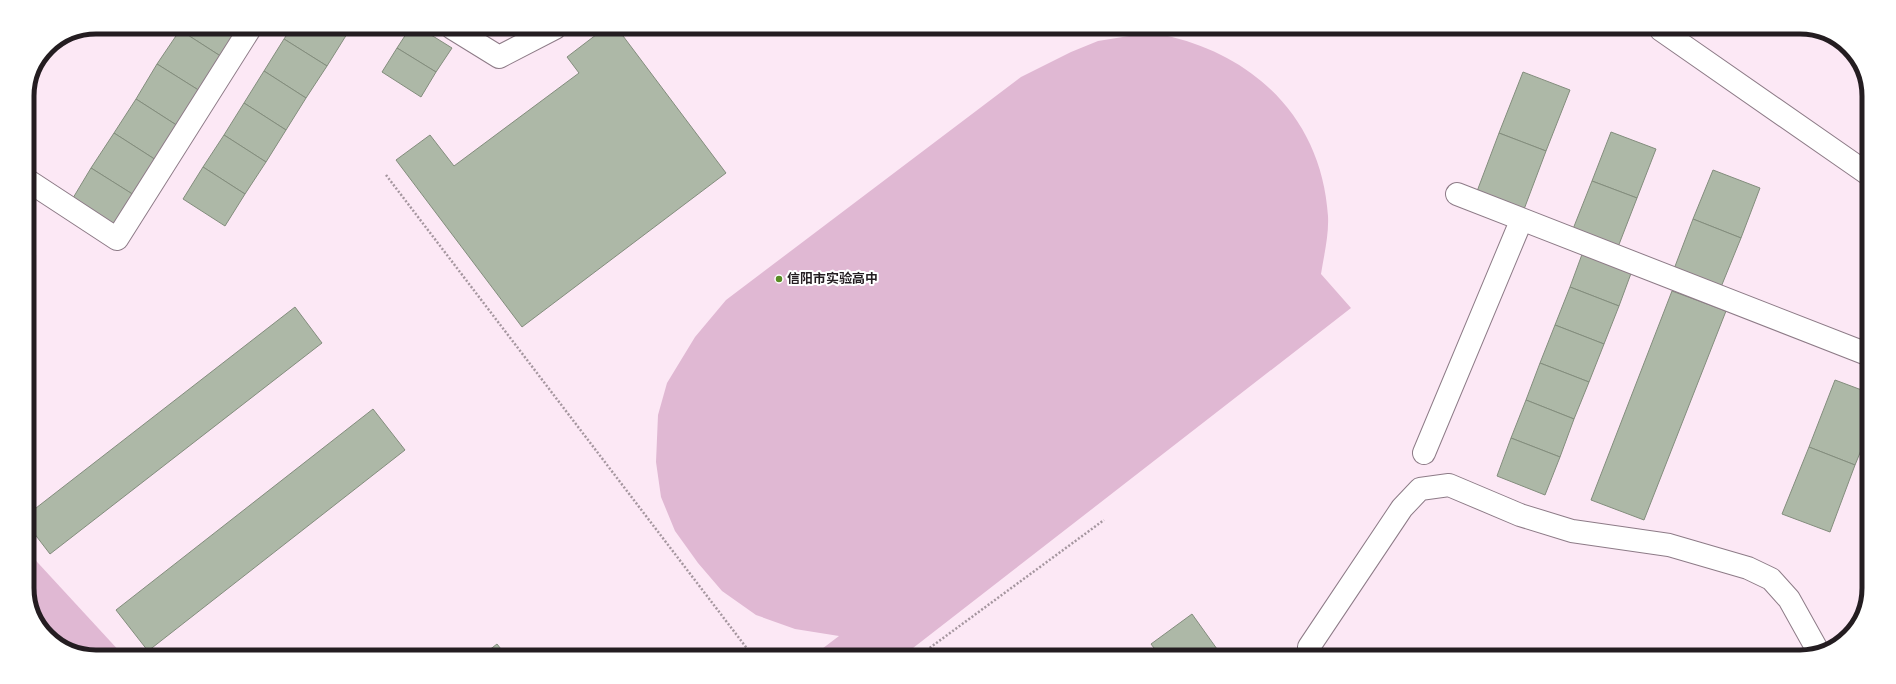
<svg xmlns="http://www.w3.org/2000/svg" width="1896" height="684" font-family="'Nunito Sans','Noto Sans SC',sans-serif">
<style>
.green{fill:#e0b8d3}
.building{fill:#adb8a7;stroke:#838d7d}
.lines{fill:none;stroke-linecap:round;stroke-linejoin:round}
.minor-casing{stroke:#8d7b87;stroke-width:24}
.path{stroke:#a5969f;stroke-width:2.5;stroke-dasharray:2 2;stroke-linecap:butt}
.minor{stroke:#fff;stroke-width:22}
.poi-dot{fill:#588c24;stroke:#fff;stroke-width:1.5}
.labels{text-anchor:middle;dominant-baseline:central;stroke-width:4;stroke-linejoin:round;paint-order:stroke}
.poi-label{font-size:13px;font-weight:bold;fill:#241d21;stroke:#fff;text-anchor:start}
.rim{fill:none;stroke:#241d21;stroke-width:5}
</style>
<rect width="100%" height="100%" fill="#fce8f5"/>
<!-- green -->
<g class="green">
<path d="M 1129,36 C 1143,36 1159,34 1172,37 C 1260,59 1322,123 1328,216 C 1329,235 1324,255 1321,274 L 1351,308 L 904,655 L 814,655 L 839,636 L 795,629 L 756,615 L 722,591 L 698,563 L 675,531 L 661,497 L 656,462 L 658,415 L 667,383 L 695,337 L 726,300 L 1021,77 L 1071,52 L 1098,41 Z"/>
<path d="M 27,551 L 122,654 L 74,653 L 41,630 L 27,593 Z"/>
</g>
<!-- building -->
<g class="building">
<path d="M 181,27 L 241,27 L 222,57 L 180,30 Z"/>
<path d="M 292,27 L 337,27 L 347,34 L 327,66 L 284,39 Z"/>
<path d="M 337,27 L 351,28 L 347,34 Z"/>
<path d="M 410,28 L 420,28 L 452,48 L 436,72 L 397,48 Z"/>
<path d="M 605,28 L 617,28 L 726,173 L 522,327 L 396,160 L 430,135 L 454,166 L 579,73 L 567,57 Z"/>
<path d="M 180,30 L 222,57 L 200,91 L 157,64 Z"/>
<path d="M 284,39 L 327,66 L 306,98 L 264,71 Z"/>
<path d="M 397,48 L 436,72 L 421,97 L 382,72 Z"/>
<path d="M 157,64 L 200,91 L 178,126 L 136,99 Z"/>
<path d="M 264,71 L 306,98 L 286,130 L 244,103 Z"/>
<path d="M 1523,72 L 1570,90 L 1546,151 L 1499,133 Z"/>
<path d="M 136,99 L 178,126 L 156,160 L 114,133 Z"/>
<path d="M 244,103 L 286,130 L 266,162 L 224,135 Z"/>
<path d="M 1611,132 L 1656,149 L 1637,198 L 1592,181 Z"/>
<path d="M 114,133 L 156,160 L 134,195 L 91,168 Z"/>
<path d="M 1499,133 L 1546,151 L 1523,212 L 1476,194 Z"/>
<path d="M 224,135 L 266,162 L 245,194 L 203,167 Z"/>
<path d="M 203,167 L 245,194 L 225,226 L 183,199 Z"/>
<path d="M 91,168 L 134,195 L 112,230 L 70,203 Z"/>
<path d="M 1713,170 L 1760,188 L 1741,238 L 1693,219 Z"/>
<path d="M 1592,181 L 1637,198 L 1618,247 L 1573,229 Z"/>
<path d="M 1693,219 L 1741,238 L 1721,287 L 1674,269 Z"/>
<path d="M 1584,249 L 1633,268 L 1619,306 L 1570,287 Z"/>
<path d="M 1570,287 L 1619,306 L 1604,344 L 1555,325 Z"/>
<path d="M 1672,291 L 1726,311 L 1644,520 L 1591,500 Z"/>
<path d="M 295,307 L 322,343 L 50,554 L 27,524 L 27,515 Z"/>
<path d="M 1555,325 L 1604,344 L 1589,382 L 1540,363 Z"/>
<path d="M 1540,363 L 1589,382 L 1574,419 L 1526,400 Z"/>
<path d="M 1835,380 L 1867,392 L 1867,436 L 1855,465 L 1809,447 Z"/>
<path d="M 1526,400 L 1574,419 L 1560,457 L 1511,438 Z"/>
<path d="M 373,409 L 405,450 L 148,651 L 116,610 Z"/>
<path d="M 1511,438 L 1560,457 L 1545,495 L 1497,476 Z"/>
<path d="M 1809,447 L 1855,465 L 1830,532 L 1782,514 Z"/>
<path d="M 1192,614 L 1222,656 L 1160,656 L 1151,644 Z"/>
<path d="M 497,644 L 505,654 L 484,654 Z"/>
</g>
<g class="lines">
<!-- minor casing -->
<g class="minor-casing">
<g id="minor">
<path d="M 452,28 L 499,57 L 555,28"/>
<path d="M 1661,30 L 1868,174"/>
<path d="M 27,180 L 117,239 L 251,27"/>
<path d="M 1457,194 L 1867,354"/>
<path d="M 1424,453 L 1521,221"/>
<path d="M 1309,647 L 1402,508 L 1420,489 L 1449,485 L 1520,515 L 1572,531 L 1669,545 L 1748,568 L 1771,579 L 1789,599 L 1818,651"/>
</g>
</g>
<!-- path -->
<g class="path">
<path d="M 386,175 L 752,655"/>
<path d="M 920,655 L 1104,520"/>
</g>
<!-- minor -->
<use href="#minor" class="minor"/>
</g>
<!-- markers -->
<circle class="poi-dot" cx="779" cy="279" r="4"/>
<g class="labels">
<!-- poi labels -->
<g class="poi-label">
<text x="787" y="279">信阳市实验高中</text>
</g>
</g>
<!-- crop -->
<path d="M0 0H1896V684H0ZM96 34H1800A62 62 0 0 1 1862 96V588A62 62 0 0 1 1800 650H96A62 62 0 0 1 34 588V96A62 62 0 0 1 96 34Z" fill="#fff" fill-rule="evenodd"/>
<path class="rim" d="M96 34H1800A62 62 0 0 1 1862 96V588A62 62 0 0 1 1800 650H96A62 62 0 0 1 34 588V96A62 62 0 0 1 96 34Z"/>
</svg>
